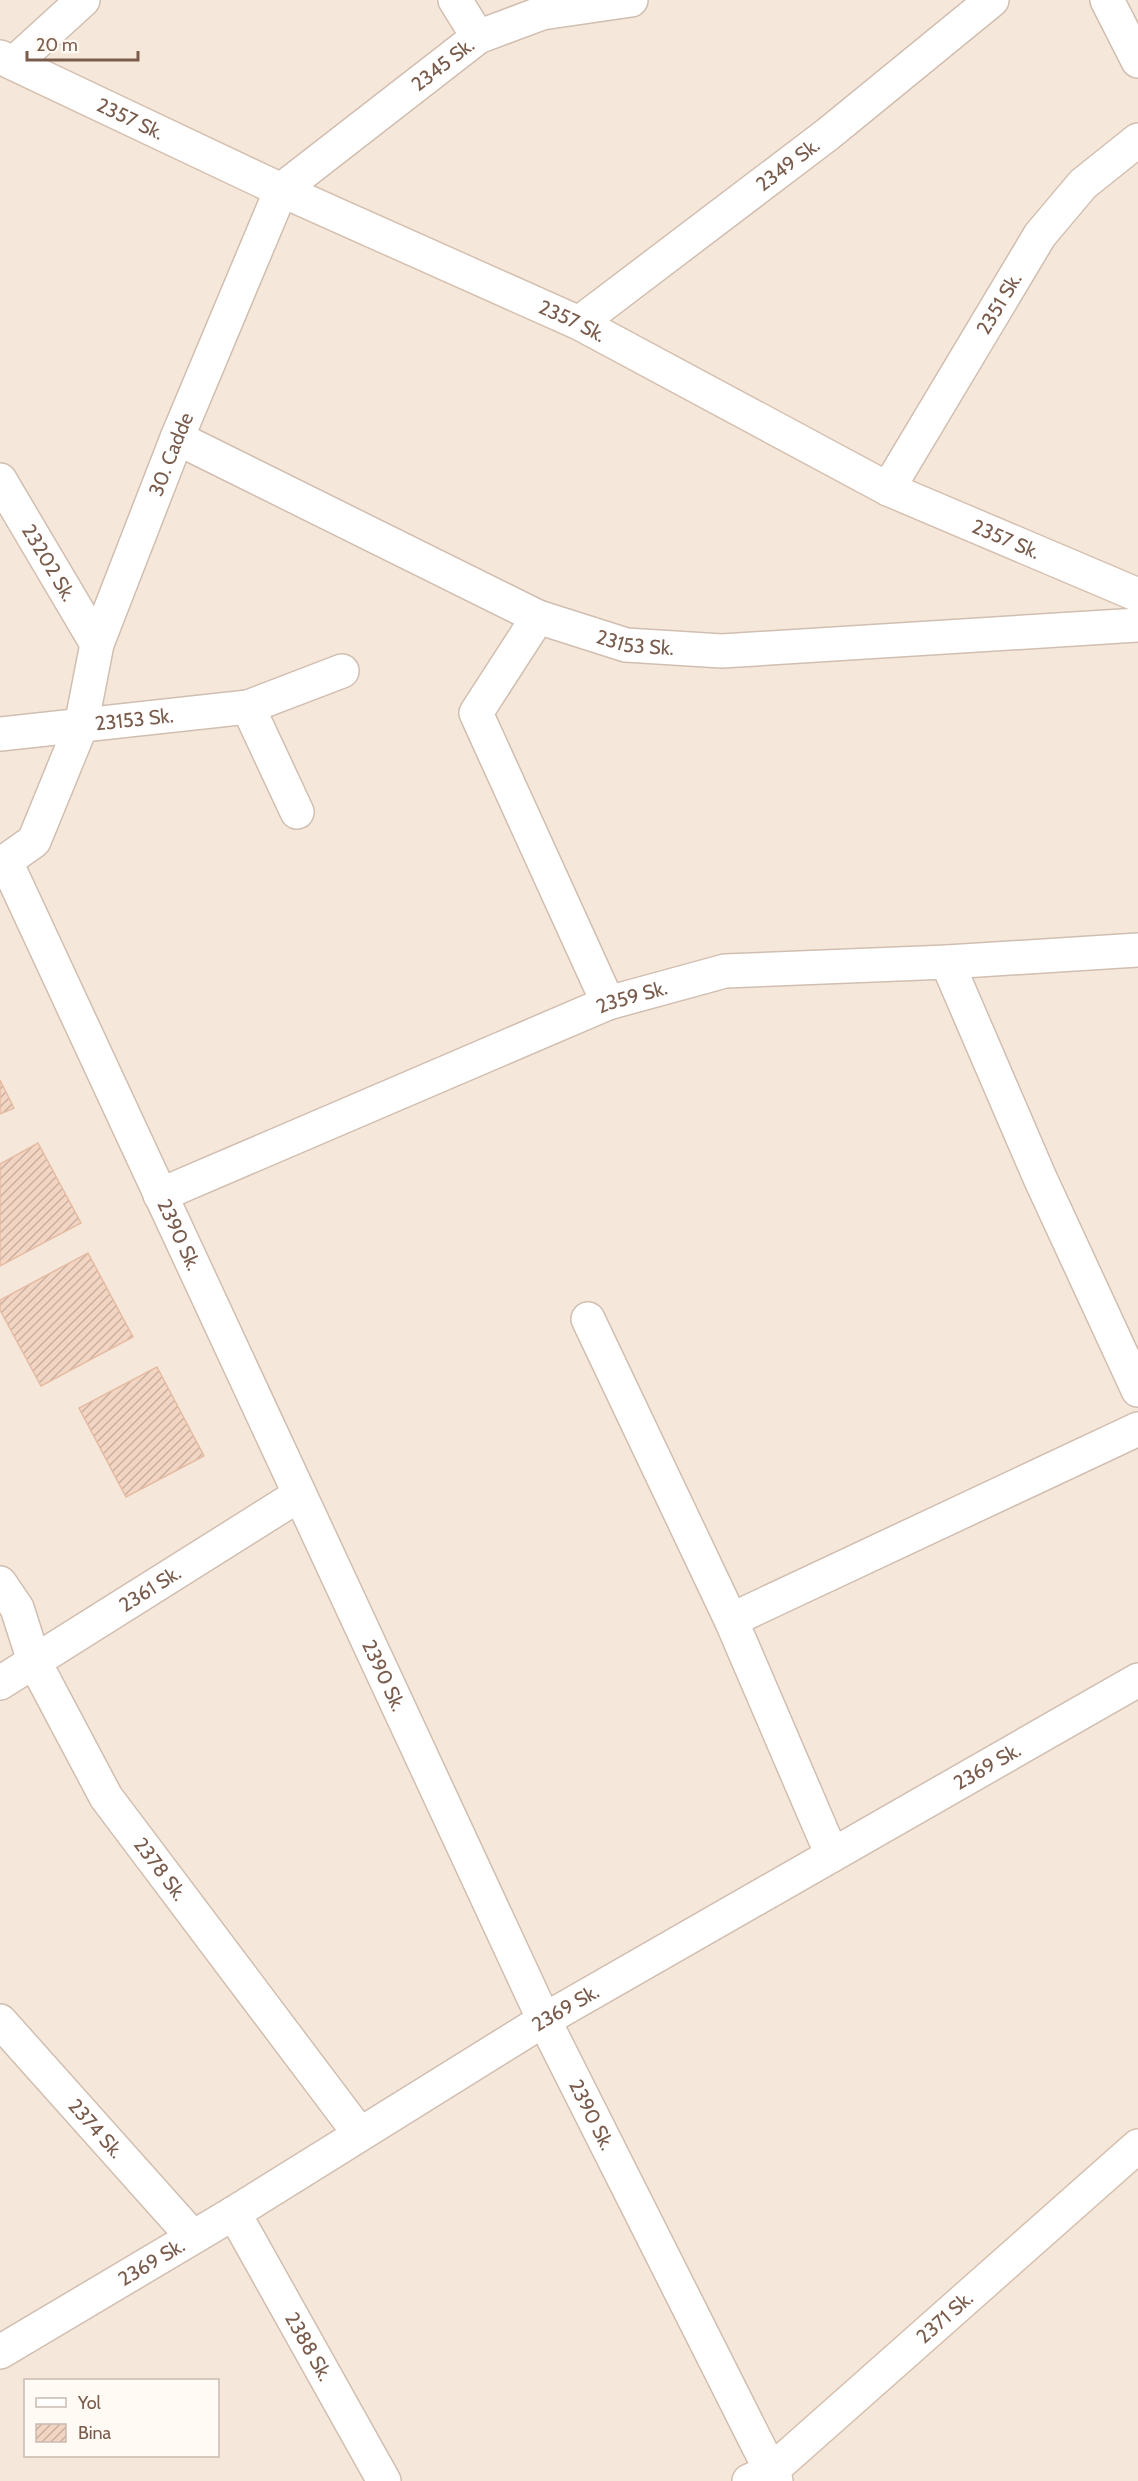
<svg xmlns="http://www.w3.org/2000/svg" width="1138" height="2481" font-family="Cabin,sans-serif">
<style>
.residential{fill:#f5e8da;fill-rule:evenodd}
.building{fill:url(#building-hatch);stroke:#e6bba3;stroke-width:1.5}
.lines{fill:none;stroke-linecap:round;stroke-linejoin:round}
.street-casing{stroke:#d1beb0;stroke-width:36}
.secondary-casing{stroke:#d6c0b0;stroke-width:36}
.street{stroke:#fff;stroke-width:33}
.secondary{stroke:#fff;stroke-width:33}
.labels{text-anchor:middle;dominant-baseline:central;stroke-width:6;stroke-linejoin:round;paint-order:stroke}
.street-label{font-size:20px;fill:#7a5c4d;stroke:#fffaf3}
</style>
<defs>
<pattern id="building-hatch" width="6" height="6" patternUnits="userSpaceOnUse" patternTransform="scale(1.5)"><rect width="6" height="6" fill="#f3d5c3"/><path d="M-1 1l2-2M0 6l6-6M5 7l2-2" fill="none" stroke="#cab0a1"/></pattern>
</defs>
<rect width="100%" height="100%" fill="#fdf6ec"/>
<!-- residential -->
<path class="residential" d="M 0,0 L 1138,0 L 1138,2481 L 0,2481 ZM 26,2380 L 218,2380 L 218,2456 L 26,2456 Z"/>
<!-- building -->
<g class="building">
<path d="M 0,1080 L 14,1108 L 0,1114 Z"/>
<path d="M 38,1143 L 81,1223 L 0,1266 L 0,1164 Z"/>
<path d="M 88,1253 L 133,1337 L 41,1386 L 0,1310 L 0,1300 Z"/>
<path d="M 157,1367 L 204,1456 L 126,1497 L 79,1408 Z"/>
</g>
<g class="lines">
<!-- street casing -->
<g class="street-casing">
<g id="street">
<path d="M 455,0 L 478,37"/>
<path d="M 1107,0 L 1138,61"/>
<path d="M 14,63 L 83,0"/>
<path id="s1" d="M 579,323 L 828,134 L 992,0"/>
<path id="s2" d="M 177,438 L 538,617 L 626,645 L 722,651 L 1138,625"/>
<path id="s3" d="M 0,480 L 97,644"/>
<path id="s4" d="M 888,489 L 1040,235 L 1083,184 L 1138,140"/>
<path d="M 538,617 L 476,713 L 608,1003"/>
<path d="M 248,707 L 297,812"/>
<path id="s5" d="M 0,734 L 248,707 L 342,671"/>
<path id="s6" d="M 6,862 L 544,2020 L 776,2481"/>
<path id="s7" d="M 0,865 L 34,841 L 81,726 L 97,644 L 177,438 L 281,190 L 478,37 L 542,13 L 631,0"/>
<path d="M 947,962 L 1040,1178 L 1138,1390"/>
<path id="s8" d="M 160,1195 L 608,1003 L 725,971 L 947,962 L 1138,950"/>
<path d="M 588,1319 L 731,1620 L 832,1855"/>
<path id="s9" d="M 0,1583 L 17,1608 L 34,1661 L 106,1797 L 359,2133"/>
<path d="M 731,1620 L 1138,1429"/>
<path id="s10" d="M 0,1683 L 299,1495"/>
<path id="s11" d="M 0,2021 L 192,2236"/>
<path id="s12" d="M 234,2213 L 384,2481"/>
<path id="s13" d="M 0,2352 L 234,2213 L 544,2020 L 1138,1680"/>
</g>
</g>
<!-- secondary casing -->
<g class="secondary-casing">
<g id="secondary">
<path id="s14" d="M 0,57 L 281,190 L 579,323 L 888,489 L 1138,595"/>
<path id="s15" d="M 749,2481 L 771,2471 L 1138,2146"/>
</g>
</g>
<!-- street -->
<use href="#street" class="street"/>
<!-- secondary -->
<use href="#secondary" class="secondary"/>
</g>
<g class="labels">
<!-- street labels -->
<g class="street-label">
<text stroke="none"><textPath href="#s7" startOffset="944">2345 Sk.</textPath></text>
<text stroke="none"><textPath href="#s14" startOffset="144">2357 Sk.</textPath></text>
<text stroke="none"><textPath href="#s1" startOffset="262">2349 Sk.</textPath></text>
<text stroke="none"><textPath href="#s4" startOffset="216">2351 Sk.</textPath></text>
<text stroke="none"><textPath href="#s14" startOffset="630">2357 Sk.</textPath></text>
<text stroke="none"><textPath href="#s7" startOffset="453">30. Cadde</textPath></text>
<text stroke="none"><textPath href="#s14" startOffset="1116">2357 Sk.</textPath></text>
<text stroke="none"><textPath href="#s3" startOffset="96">23202 Sk.</textPath></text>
<text stroke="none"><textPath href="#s2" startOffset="504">23153 Sk.</textPath></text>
<text stroke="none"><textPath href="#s5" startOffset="135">23153 Sk.</textPath></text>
<text stroke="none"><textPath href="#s8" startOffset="512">2359 Sk.</textPath></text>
<text stroke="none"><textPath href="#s6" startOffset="411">2390 Sk.</textPath></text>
<text stroke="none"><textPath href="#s10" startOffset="177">2361 Sk.</textPath></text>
<text stroke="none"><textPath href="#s6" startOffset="897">2390 Sk.</textPath></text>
<text stroke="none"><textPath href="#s13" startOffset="1148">2369 Sk.</textPath></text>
<text stroke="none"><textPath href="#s9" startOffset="330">2378 Sk.</textPath></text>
<text stroke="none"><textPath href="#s13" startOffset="662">2369 Sk.</textPath></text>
<text stroke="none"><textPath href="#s6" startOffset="1383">2390 Sk.</textPath></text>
<text stroke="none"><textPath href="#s11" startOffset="144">2374 Sk.</textPath></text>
<text stroke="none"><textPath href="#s13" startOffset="176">2369 Sk.</textPath></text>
<text stroke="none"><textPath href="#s15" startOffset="256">2371 Sk.</textPath></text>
<text stroke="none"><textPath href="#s12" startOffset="153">2388 Sk.</textPath></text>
</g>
</g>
<!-- legend -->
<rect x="24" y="2379" width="195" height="78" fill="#fffaf3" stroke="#cabbb1" stroke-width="1.5"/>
<rect x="36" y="2398" width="30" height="9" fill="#ffffff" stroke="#cabbb1" stroke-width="1.5"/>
<text x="78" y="2409" font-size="18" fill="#7a5c4d">Yol</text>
<rect x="36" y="2424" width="30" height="18" fill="url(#building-hatch)" stroke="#cabbb1" stroke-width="1.5"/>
<text x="78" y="2439" font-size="18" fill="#7a5c4d">Bina</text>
<!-- scale -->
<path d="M27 51v9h111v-9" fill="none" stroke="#7a5c4d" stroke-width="3"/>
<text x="36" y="51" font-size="18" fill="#7a5c4d" stroke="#fffaf3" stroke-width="4.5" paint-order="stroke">20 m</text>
</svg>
